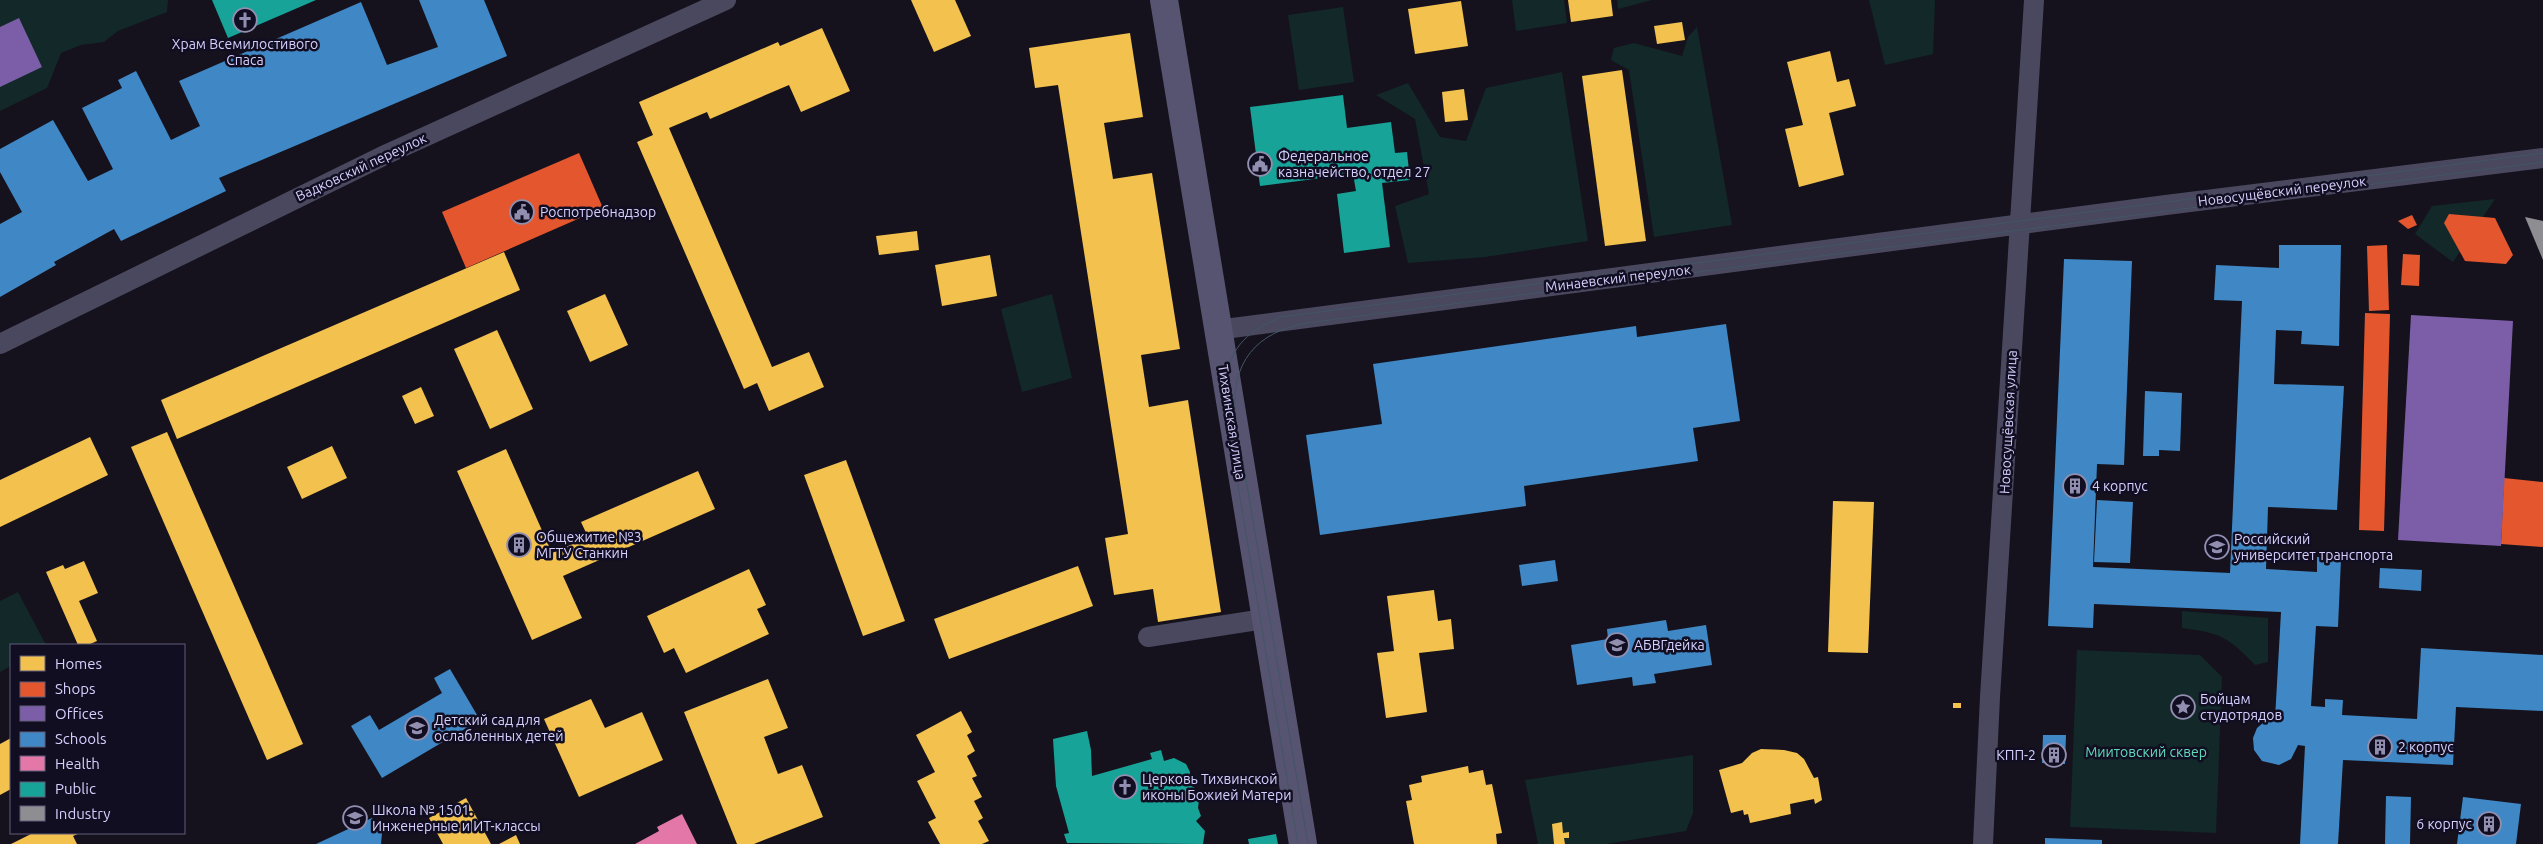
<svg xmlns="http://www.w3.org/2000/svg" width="2543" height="844" font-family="Ubuntu,sans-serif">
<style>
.green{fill:#122829}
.homes{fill:#f2c14e}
.shops{fill:#e4572e}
.offices{fill:#7b5ea7}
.schools{fill:#3f88c5}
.health{fill:#e377a8}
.public{fill:#17a398}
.industry{fill:#8d8d92}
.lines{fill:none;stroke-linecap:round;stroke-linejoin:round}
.street{stroke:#49485e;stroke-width:20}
.secondary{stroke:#565470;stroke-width:28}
.tram{stroke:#425666;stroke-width:1}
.labels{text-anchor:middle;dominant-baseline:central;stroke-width:5;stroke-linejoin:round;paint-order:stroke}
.poi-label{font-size:14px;fill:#d6d0fe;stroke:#120e22;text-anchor:start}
.street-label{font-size:14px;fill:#d6d0fe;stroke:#120e22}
.park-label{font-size:14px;fill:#5fdbbc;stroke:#120e22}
</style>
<rect width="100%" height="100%" fill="#15121d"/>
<!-- green -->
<g class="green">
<path d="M 0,0 L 168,0 L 167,12 L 118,31 L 104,42 L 81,45 L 61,53 L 47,88 L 0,111 Z"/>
<path d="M 1512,0 L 1564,0 L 1567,23 L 1516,31 Z"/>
<path d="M 1617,0 L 1652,0 L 1618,9 Z"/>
<path d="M 1869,0 L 1935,0 L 1933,54 L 1885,65 Z"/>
<path d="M 1343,7 L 1354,82 L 1299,90 L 1288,15 Z"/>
<path d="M 1697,27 L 1732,225 L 1654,237 L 1629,70 L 1611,60 L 1614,48 L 1634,43 L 1682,56 L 1688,37 Z"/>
<path d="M 1562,72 L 1588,241 L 1485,257 L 1408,263 L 1395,206 L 1429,194 L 1415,119 L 1376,95 L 1408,83 L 1440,137 L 1466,141 L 1486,88 Z"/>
<path d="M 2495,199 L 2453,262 L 2415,234 L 2432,206 Z"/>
<path d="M 1052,294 L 1072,378 L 1022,392 L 1001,309 Z"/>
<path d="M 18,592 L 46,645 L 11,645 L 11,666 L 0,672 L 0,601 Z"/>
<path d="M 2182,611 L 2268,618 L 2268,662 L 2255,665 C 2228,637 2221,633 2182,628 Z"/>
<path d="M 2077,650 L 2200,655 L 2222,677 L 2216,833 L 2070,827 Z"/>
<path d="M 1693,755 L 1693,813 L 1686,831 L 1606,844 L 1538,844 L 1525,780 Z"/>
</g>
<!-- homes -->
<g class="homes">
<path d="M 911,0 L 955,0 L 971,36 L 934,52 Z"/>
<path d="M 1568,0 L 1611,0 L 1613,16 L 1571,22 Z"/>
<path d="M 1461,1 L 1468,46 L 1415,54 L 1408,9 Z"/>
<path d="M 1682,22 L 1685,40 L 1657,44 L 1654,26 Z"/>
<path d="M 822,28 L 850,91 L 801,112 L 789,85 L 710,119 L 707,112 L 669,128 L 772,367 L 809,352 L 824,387 L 769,411 L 757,383 L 744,389 L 637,142 L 653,135 L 639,102 L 778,42 L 780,46 Z"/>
<path d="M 1130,33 L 1143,117 L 1104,123 L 1113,179 L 1152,173 L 1180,349 L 1141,355 L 1149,407 L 1188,400 L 1221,612 L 1158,622 L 1153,589 L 1114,595 L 1105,538 L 1128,534 L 1058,85 L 1035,88 L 1029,48 Z"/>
<path d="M 1830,51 L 1837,82 L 1849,79 L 1856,106 L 1829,113 L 1844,175 L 1799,187 L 1785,129 L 1803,125 L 1787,62 Z"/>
<path d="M 1622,70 L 1646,241 L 1605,246 L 1582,76 Z"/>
<path d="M 1464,89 L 1468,120 L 1445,122 L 1442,92 Z"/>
<path d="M 917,231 L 919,250 L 879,255 L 876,236 Z"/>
<path d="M 504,252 L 520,290 L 177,439 L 161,400 Z"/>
<path d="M 990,255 L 997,296 L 942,306 L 935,265 Z"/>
<path d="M 605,294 L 628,345 L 590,362 L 567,311 Z"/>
<path d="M 497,330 L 533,409 L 490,429 L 454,349 Z"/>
<path d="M 421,387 L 434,416 L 415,424 L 402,396 Z"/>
<path d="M 167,432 L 303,744 L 267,760 L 131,447 Z"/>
<path d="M 90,437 L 108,475 L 0,527 L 0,480 Z"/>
<path d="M 332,446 L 347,478 L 302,499 L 287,467 Z"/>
<path d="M 506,449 L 552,553 L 588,537 L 581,522 L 698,471 L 715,509 L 563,576 L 582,618 L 532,640 L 457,471 Z"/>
<path d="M 846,460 L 905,621 L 863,636 L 804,475 Z"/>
<path d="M 1833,501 L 1874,502 L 1868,653 L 1828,652 Z"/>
<path d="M 84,561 L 98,593 L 79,601 L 97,641 L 88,645 L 78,645 L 46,572 L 63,565 L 65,569 Z"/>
<path d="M 1078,566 L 1093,606 L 949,659 L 934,619 Z"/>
<path d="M 749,569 L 766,605 L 757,609 L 769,634 L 686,673 L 674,648 L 664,653 L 647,616 Z"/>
<path d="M 1434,590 L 1438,621 L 1451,619 L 1454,649 L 1419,653 L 1427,712 L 1386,718 L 1377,653 L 1394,651 L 1387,596 Z"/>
<path d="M 768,679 L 788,728 L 764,737 L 778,774 L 802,765 L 823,817 L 754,844 L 737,844 L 684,712 Z"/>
<path d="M 591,699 L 605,728 L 642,712 L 663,760 L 579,797 L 544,719 Z"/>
<rect x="1953" y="703" width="8" height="5"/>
<path d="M 961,711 L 972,732 L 967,735 L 975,751 L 967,756 L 977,776 L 972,778 L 982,797 L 974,801 L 983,818 L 978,821 L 989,841 L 982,844 L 940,844 L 928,822 L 936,818 L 917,781 L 935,772 L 916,735 Z"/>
<path d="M 11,738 L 11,789 L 0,795 L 0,744 Z"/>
<path d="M 1761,749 L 1784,750 L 1797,753 L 1804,759 L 1814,778 L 1818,777 L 1822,800 L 1815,804 L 1814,799 L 1790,804 L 1791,814 L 1750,823 L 1748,814 L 1744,815 L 1743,810 L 1731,813 L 1719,770 L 1742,763 L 1752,753 Z"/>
<path d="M 1468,766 L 1469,773 L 1483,770 L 1486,785 L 1492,784 L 1502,833 L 1496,834 L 1497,844 L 1414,844 L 1406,801 L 1412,800 L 1409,785 L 1422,782 L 1421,776 Z"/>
<path d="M 466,798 L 491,844 L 443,844 L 429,818 Z"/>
<path d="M 1562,822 L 1563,833 L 1569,832 L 1569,838 L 1564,838 L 1565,844 L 1554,844 L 1552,824 Z"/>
<path d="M 33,833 L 80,833 L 73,836 L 77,844 L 11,844 Z"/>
<path d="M 516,835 L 520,844 L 499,844 Z"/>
</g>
<!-- shops -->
<g class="shops">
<path d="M 579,153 L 603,208 L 466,268 L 442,212 Z"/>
<path d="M 2449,214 L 2495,218 L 2513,255 L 2506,264 L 2465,261 L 2444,223 Z"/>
<path d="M 2412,215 L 2417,225 L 2408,229 L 2398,221 Z"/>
<path d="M 2387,245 L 2389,310 L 2369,311 L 2367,246 Z"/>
<path d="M 2403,254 L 2420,255 L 2419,286 L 2401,285 Z"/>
<path d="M 2365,313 L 2390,314 L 2384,531 L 2359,530 Z"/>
<path d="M 2504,478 L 2543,482 L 2543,547 L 2501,544 Z"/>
</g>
<!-- offices -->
<g class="offices">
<path d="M 19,18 L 42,67 L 0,87 L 0,27 Z"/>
<path d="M 2411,315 L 2513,321 L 2501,546 L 2398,540 Z"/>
</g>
<!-- schools -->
<g class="schools">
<path d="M 419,0 L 484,0 L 507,56 L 219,178 L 226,191 L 121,241 L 114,229 L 54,262 L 56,265 L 0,297 L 0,224 L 22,212 L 0,172 L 0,149 L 53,120 L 88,181 L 113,169 L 82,108 L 122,88 L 118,80 L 136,71 L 171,140 L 200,126 L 179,81 L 361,2 L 387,65 L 438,47 Z"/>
<path d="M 2279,245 L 2341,245 L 2339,346 L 2301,344 L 2302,331 L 2276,330 L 2274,384 L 2344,386 L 2337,510 L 2268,507 L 2266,569 L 2317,572 L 2317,557 L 2341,559 L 2338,627 L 2316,626 L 2311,706 L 2325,707 L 2325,699 L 2343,700 L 2342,715 L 2417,719 L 2421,648 L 2543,655 L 2543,711 L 2456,707 L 2453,765 L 2343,760 L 2338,844 L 2300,844 L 2305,746 L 2298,745 L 2291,759 L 2279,765 L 2262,761 L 2254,750 L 2253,738 L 2257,728 L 2264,722 L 2275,719 L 2281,612 L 2094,604 L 2093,628 L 2048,626 L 2064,259 L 2132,261 L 2124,465 L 2097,464 L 2093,567 L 2230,573 L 2242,301 L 2214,300 L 2216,265 L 2279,268 Z"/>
<path d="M 1726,324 L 1740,421 L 1693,428 L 1698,461 L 1524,486 L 1526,506 L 1320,535 L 1306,435 L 1382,424 L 1373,364 L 1636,326 L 1637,337 Z"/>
<path d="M 2145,391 L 2182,393 L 2180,451 L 2159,450 L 2159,456 L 2143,456 Z"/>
<path d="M 2097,500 L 2133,502 L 2130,563 L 2094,562 Z"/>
<path d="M 1555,560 L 1558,581 L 1522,586 L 1519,565 Z"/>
<path d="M 2380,568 L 2422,570 L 2421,591 L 2379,588 Z"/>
<path d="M 1666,620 L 1668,631 L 1706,625 L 1712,665 L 1654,674 L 1656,683 L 1633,686 L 1632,677 L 1577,685 L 1571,645 L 1608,639 L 1607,629 Z"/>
<path d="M 450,669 L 480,720 L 382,778 L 351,726 L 370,715 L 379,730 L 442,693 L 434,678 Z"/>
<path d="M 2043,735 L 2066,735 L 2065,764 L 2042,763 Z"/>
<path d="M 2386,796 L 2411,797 L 2410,844 L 2385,844 Z"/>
<path d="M 2463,797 L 2521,804 L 2516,844 L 2457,844 Z"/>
<path d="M 372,818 L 382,833 L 381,844 L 316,844 Z"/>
<path d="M 2045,838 L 2102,840 L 2102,844 L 2045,844 Z"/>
</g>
<!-- health -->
<path class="health" d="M 682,814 L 697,844 L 635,844 L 659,831 L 657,827 Z"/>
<!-- public -->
<g class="public">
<path d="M 212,0 L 316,0 L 228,38 Z"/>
<path d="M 1343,95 L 1347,128 L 1391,122 L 1395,153 L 1407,152 L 1410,180 L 1382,183 L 1390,247 L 1344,253 L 1337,194 L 1356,191 L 1353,174 L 1260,186 L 1250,107 Z"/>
<path d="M 1087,731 L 1091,750 L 1092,776 L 1152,759 L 1150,753 L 1161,750 L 1164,761 L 1174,758 L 1186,764 L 1190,772 L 1188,784 L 1195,788 L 1195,795 L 1199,800 L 1198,808 L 1201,816 L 1196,821 L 1205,831 L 1203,844 L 1067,843 L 1064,834 L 1069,833 L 1056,786 L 1053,739 Z"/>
<path d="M 1276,834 L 1278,844 L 1249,844 L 1248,839 Z"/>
</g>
<!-- industry -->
<path class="industry" d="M 2525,217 L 2543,221 L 2543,260 Z"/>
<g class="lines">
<!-- street -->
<g class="street">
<path d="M 1217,330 L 2166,205 L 2543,158"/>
<path d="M 0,344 L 387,154 L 726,0"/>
<path d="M 1148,637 L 1264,619"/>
<path d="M 1983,844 L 1990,697 L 2034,0"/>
</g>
<!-- secondary -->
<path class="secondary" d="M 1164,0 L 1303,844"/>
<!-- tram -->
<g class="tram">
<path d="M 1298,844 L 1222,390 C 1231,348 1242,334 1281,317 L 2543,153"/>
<path d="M 1308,844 L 1235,415 C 1231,362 1256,332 1307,323 L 2543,162"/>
</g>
</g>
<!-- icons -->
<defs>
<g id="church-ring" transform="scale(1.25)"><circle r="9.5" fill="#120e22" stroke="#928eaf" stroke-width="1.5"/><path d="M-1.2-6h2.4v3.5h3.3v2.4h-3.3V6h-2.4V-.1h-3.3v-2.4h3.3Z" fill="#928eaf"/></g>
<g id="civic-ring" transform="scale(1.25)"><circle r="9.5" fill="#120e22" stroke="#928eaf" stroke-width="1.5"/><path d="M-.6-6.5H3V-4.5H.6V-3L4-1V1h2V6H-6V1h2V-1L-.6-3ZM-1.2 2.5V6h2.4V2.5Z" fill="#928eaf"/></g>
<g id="building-ring" transform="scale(1.25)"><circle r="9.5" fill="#120e22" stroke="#928eaf" stroke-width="1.5"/><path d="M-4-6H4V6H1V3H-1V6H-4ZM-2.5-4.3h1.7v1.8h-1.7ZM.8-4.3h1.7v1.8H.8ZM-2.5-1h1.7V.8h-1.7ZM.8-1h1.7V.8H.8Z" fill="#928eaf"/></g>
<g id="university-ring" transform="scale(1.25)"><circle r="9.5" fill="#120e22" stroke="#928eaf" stroke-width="1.5"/><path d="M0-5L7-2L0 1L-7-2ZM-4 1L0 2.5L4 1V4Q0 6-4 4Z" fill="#928eaf"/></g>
<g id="school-ring" transform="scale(1.25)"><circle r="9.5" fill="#120e22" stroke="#928eaf" stroke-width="1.5"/><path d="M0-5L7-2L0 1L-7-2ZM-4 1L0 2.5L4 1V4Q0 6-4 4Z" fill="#928eaf"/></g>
<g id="sight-ring" transform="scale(1.25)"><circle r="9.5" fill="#120e22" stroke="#928eaf" stroke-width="1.5"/><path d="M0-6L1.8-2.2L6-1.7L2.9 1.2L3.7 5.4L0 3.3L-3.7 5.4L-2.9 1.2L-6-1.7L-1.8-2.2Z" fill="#928eaf"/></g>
</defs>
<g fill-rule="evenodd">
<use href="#church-ring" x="245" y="20"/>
<use href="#civic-ring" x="1260" y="164"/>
<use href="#civic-ring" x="522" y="212"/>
<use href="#building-ring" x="2075" y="486"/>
<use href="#building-ring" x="519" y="545"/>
<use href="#university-ring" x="2217" y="547"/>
<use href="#school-ring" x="1617" y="645"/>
<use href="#sight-ring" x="2183" y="707"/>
<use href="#school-ring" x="417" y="728"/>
<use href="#building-ring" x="2380" y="747"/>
<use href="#building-ring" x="2054" y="755"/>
<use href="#church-ring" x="1125" y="787"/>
<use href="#school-ring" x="355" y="818"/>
<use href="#building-ring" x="2489" y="824"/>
</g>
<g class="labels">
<!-- poi labels -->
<g class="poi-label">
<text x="245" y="44" text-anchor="middle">Храм Всемилостивого<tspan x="245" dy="16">Спаса</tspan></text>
<text x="1278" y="156">Федеральное<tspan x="1278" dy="16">казначейство, отдел 27</tspan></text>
<text x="540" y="212">Роспотребнадзор</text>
<text x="2092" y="486">4 корпус</text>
<text x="536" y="537">Общежитие №3<tspan x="536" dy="16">МГТУ Станкин</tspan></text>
<text x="2234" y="539">Российский<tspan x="2234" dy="16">университет транспорта</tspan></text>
<text x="1634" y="645">АБВГдейка</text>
<text x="2200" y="699">Бойцам<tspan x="2200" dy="16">студотрядов</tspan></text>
<text x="434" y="720">Детский сад для<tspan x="434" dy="16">ослабленных детей</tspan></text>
<text x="2398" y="747">2 корпус</text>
<text x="2036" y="755" text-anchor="end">КПП-2</text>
<text x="1142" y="779">Церковь Тихвинской<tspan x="1142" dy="16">иконы Божией Матери</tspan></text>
<text x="372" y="810">Школа № 1501.<tspan x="372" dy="16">Инженерные и ИТ-классы</tspan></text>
<text x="2472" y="824" text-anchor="end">6 корпус</text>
</g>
<!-- street labels -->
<g class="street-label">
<text transform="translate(361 167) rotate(-25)">Вадковский переулок</text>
<text transform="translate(2282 191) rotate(-7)">Новосущёвский переулок</text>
<text transform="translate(1618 278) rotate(-7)">Минаевский переулок</text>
<text transform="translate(1232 422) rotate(81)">Тихвинская улица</text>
<text transform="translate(2008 422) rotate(-87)">Новосущёвская улица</text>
</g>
<!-- park labels -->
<g class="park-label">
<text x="2146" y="752">Миитовский сквер</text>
</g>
</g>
<!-- legend -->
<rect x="10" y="644" width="175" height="190" fill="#120e22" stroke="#605c7a"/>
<rect x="20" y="656" width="25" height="15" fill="#f2c14e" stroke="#605c7a"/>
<text x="55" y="669" font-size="15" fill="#d6d0fe">Homes</text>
<rect x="20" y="682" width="25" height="15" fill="#e4572e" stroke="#605c7a"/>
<text x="55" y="694" font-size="15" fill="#d6d0fe">Shops</text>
<rect x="20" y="706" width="25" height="15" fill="#7b5ea7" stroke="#605c7a"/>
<text x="55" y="719" font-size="15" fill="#d6d0fe">Offices</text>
<rect x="20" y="732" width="25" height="15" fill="#3f88c5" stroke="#605c7a"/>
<text x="55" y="744" font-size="15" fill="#d6d0fe">Schools</text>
<rect x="20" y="756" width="25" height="15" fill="#e377a8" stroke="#605c7a"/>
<text x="55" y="769" font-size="15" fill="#d6d0fe">Health</text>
<rect x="20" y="782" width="25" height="15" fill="#17a398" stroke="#605c7a"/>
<text x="55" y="794" font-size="15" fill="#d6d0fe">Public</text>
<rect x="20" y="806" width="25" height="15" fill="#8d8d92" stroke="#605c7a"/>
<text x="55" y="819" font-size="15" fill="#d6d0fe">Industry</text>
</svg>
